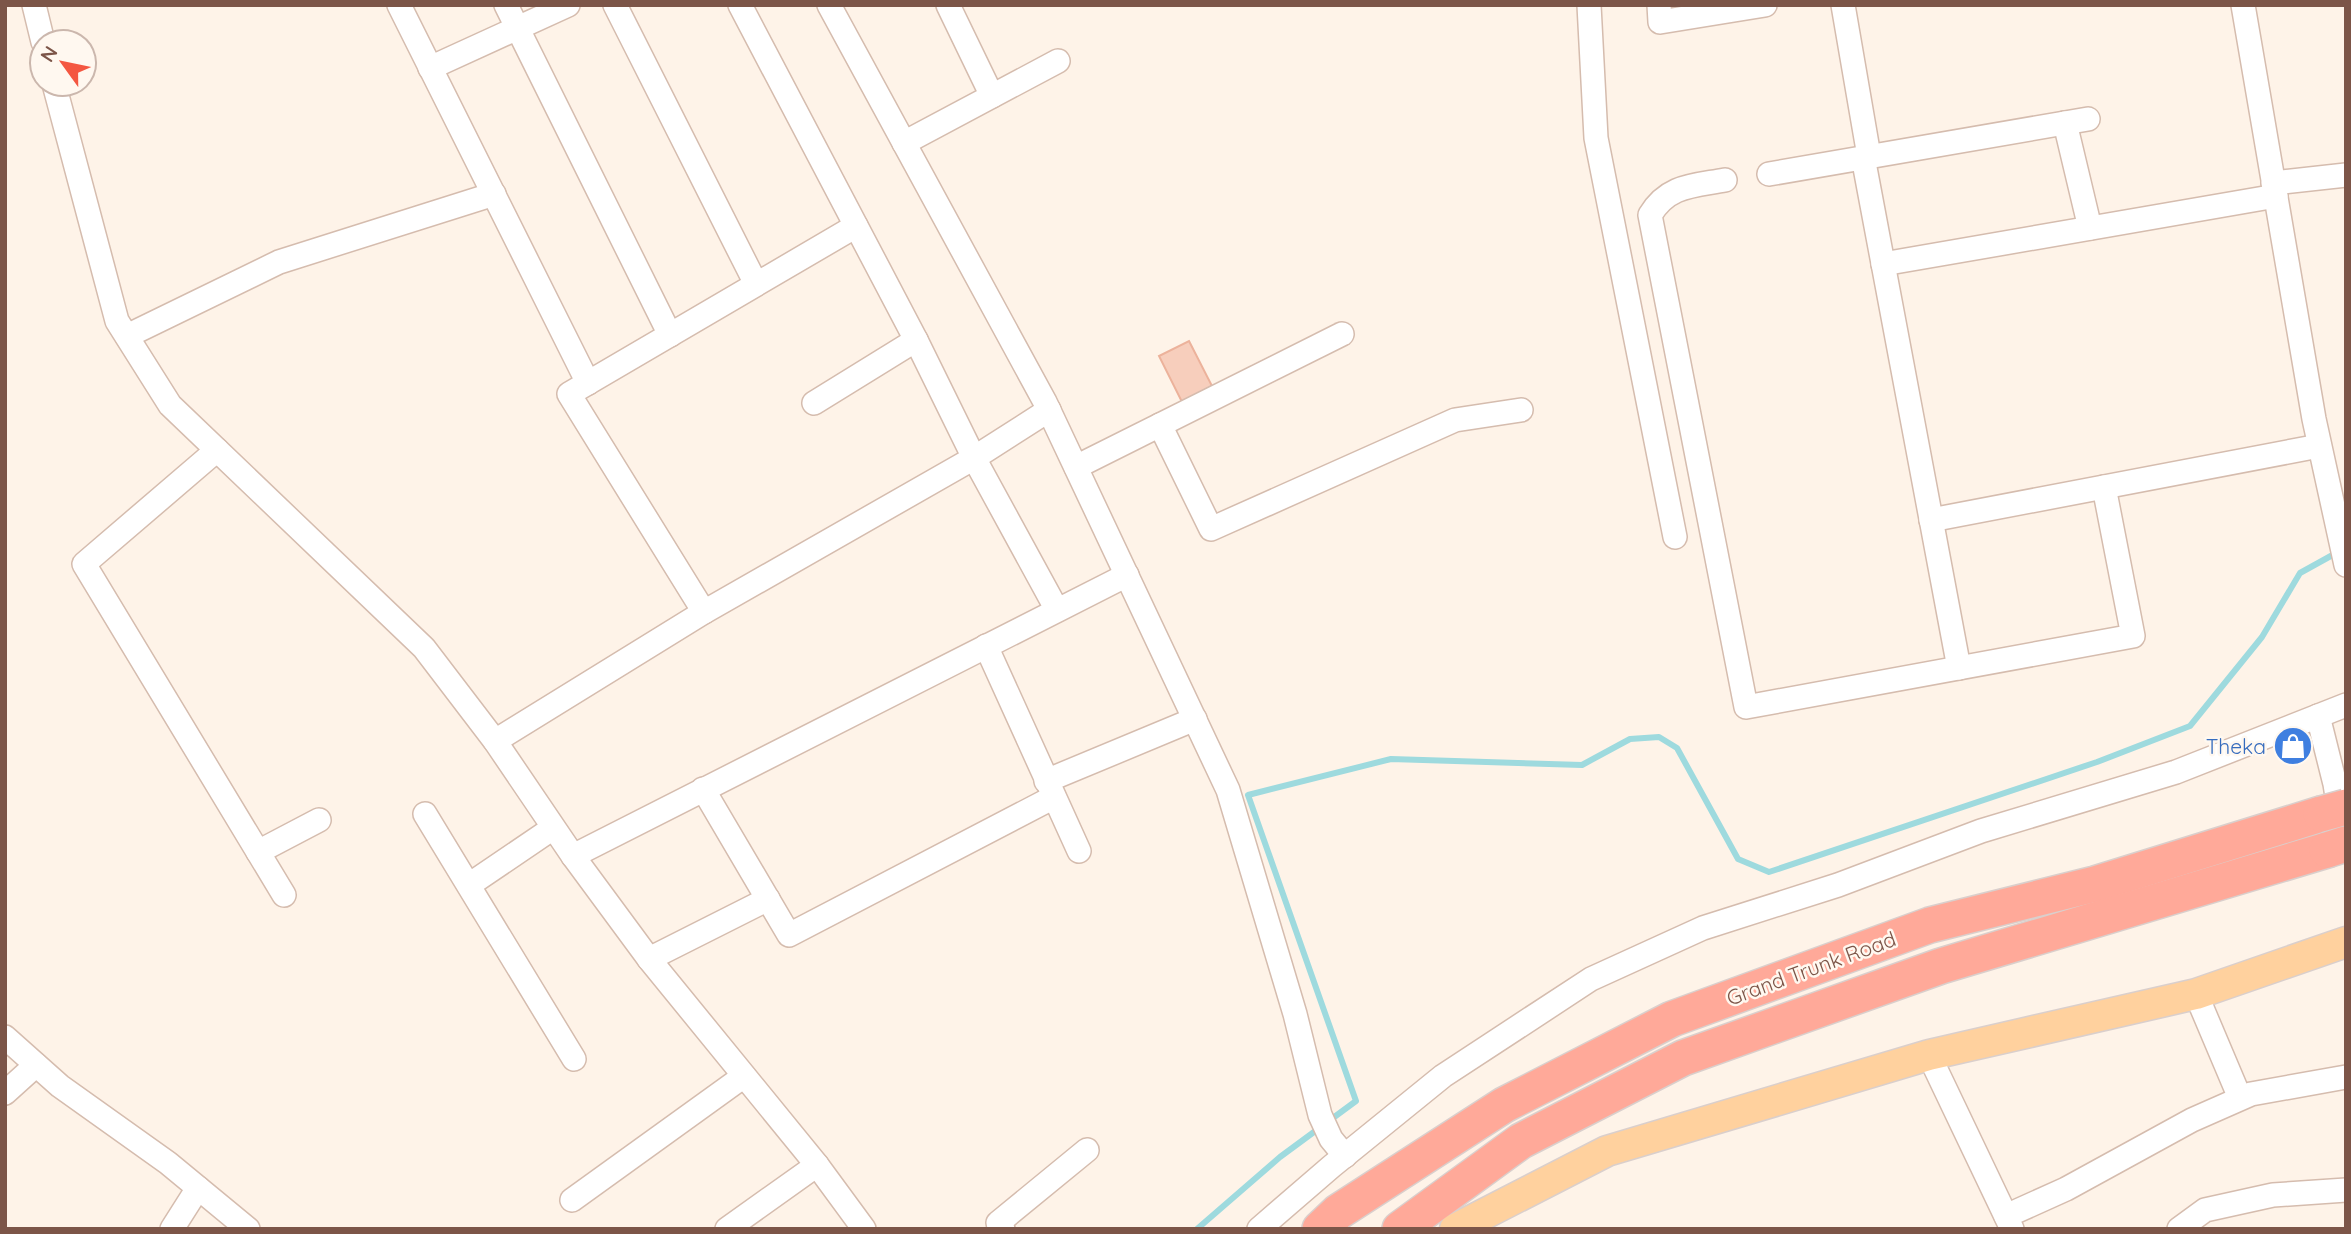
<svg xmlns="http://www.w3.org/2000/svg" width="2351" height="1234" font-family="Quicksand,sans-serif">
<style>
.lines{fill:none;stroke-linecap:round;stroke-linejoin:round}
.stream{stroke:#9edade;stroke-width:6}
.building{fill:#f7cebc;stroke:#ecb29b;stroke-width:2}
.minor-casing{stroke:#d5bcae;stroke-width:26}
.major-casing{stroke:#dacfcc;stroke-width:33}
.highway-casing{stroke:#dacfcc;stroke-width:38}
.minor{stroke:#fff;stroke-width:23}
.major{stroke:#ffd19e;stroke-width:30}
.highway{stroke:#ffa999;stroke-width:35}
.highway-bridge-casing{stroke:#dacfcc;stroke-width:38;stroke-linecap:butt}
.highway-bridge{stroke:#ffa999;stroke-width:35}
.labels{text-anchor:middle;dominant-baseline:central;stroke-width:5;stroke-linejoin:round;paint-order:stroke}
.shop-label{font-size:21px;fill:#366cbe;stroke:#fff8f0;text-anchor:end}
.street-label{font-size:21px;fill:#7c5548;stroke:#fff8f0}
</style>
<rect width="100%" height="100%" fill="#fef3e8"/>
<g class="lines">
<!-- stream -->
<path class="stream" d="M 1197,1229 L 1280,1157 L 1356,1101 L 1248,795 L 1391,759 L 1582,765 L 1630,739 L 1659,737 L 1677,748 L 1738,859 L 1769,872 L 2097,762 L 2190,726 L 2262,637 L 2300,573 L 2338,552"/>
</g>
<!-- building -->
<path class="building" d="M 1189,341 L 1212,386 L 1182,402 L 1159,356 Z"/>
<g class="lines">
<!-- minor casing -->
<g class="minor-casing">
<g id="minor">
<path d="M 34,5 L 43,42"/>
<path d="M 399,5 L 588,383"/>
<path d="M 506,5 L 670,335"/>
<path d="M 615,5 L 756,284"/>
<path d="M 740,5 L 916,340 L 974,458 L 1057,610"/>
<path d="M 829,5 L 1045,402 L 1228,790 L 1295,1014 L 1320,1115 L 1331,1139 L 1345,1156"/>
<path d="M 948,5 L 992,96"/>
<path d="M 1589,5 L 1596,138 L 1675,537"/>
<path d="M 1659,5 L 1660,22 L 1765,5"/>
<path d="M 1843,5 L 1869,156"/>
<path d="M 2243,5 L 2314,419 L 2346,565"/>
<path d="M 430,68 L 568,5"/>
<path d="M 54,84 L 117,321 L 170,405 L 424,648 L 495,741 L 573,856 L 649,959 L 817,1165 L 864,1229"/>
<path d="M 2065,123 L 2090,228"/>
<path d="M 904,143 L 1058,61"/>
<path d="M 1863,157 L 1959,668"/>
<path d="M 1769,174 L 2088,119"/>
<path d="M 1725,180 C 1693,186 1668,185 1650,215 L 1746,707 L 2133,636 L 2104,487"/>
<path d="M 2273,183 L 2346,175"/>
<path d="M 1883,264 L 2276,196"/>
<path d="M 127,336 L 279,262 L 494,194"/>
<path d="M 814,403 L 916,340"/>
<path d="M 1160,425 L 1211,529 L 1455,420 L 1521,410"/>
<path d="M 217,450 L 84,564 L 284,895"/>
<path d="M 1076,467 L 1342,334"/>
<path d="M 1931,520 L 2319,446"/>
<path d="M 704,612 L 569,394 L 856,226"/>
<path d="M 986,646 L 1079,851"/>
<path d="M 2318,716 L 2335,784 L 2341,822"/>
<path d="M 495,741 L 704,612 L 974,458 L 1049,410"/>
<path d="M 1046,781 L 1195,719"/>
<path d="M 703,789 L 789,935 L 1054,797"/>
<path d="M 425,814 L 574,1059"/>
<path d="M 258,852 L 319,820"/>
<path d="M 573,856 L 1127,575"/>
<path d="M 469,885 L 553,828"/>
<path d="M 649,959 L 768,899"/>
<path d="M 2196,994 L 2240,1098"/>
<path d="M 5,1037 L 60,1086 L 168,1163 L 248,1229"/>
<path d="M 1929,1055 L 2012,1229"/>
<path d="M 5,1093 L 36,1065"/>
<path d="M 572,1200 L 744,1076"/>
<path d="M 2006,1216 L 2066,1189 L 2192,1120 L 2251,1094 L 2346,1077"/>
<path d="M 172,1229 L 198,1188"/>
<path d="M 727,1229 L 817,1165"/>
<path d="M 1003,1229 L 998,1223 L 1087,1150"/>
<path d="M 1259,1229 L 1332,1166 L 1443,1076 L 1591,979 L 1703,928 L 1838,885 L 1981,831 L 2176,772 L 2346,705"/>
<path d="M 2179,1229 L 2205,1210 L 2273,1195 L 2346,1190"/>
</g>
</g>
<!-- major casing -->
<g class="major-casing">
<path id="major" d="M 1455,1229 L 1607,1151 L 1929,1055 L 2196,994 L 2346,942"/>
</g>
<!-- highway casing -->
<g class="highway-casing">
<g id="highway">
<path d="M 1320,1229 L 1338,1212 L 1504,1105 L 1672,1019 L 1930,925 L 2095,884 L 2321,814"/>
<path d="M 1400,1229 L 1521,1141 L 1683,1058 L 1941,966 L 2327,850"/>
</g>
</g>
<!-- minor -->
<use href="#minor" class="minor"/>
<!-- major -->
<use href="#major" class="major"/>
<!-- highway -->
<use href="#highway" class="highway"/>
<!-- highway-bridge casing -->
<g class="highway-bridge-casing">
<g id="highway-bridge">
<path d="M 2321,814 L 2346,807"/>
<path d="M 2327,850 L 2346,844"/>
</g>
</g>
<!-- highway-bridge -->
<use href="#highway-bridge" class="highway-bridge"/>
</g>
<!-- icons -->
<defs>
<g id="shop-disc" transform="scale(2.0125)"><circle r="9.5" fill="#3f7fe0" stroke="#fff8f0"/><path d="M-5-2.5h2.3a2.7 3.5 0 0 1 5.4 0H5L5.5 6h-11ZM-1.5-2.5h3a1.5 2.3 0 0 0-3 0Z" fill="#fff"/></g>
</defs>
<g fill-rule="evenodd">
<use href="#shop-disc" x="2293" y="746"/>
</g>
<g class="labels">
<!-- shop labels -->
<g class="shop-label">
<text x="2266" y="746">Theka</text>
</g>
<!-- street labels -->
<g class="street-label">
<text transform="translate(1811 968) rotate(-20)">Grand Trunk Road</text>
</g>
</g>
<!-- border -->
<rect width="2351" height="1234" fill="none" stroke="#7c5548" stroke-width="14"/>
<!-- north arrow -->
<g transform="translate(63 63) rotate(303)"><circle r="33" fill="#fff8f0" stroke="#cbb7ad" stroke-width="2"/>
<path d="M0-5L12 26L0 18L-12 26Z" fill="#f45741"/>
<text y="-10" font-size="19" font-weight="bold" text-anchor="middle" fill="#7c5548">N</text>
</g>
</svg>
